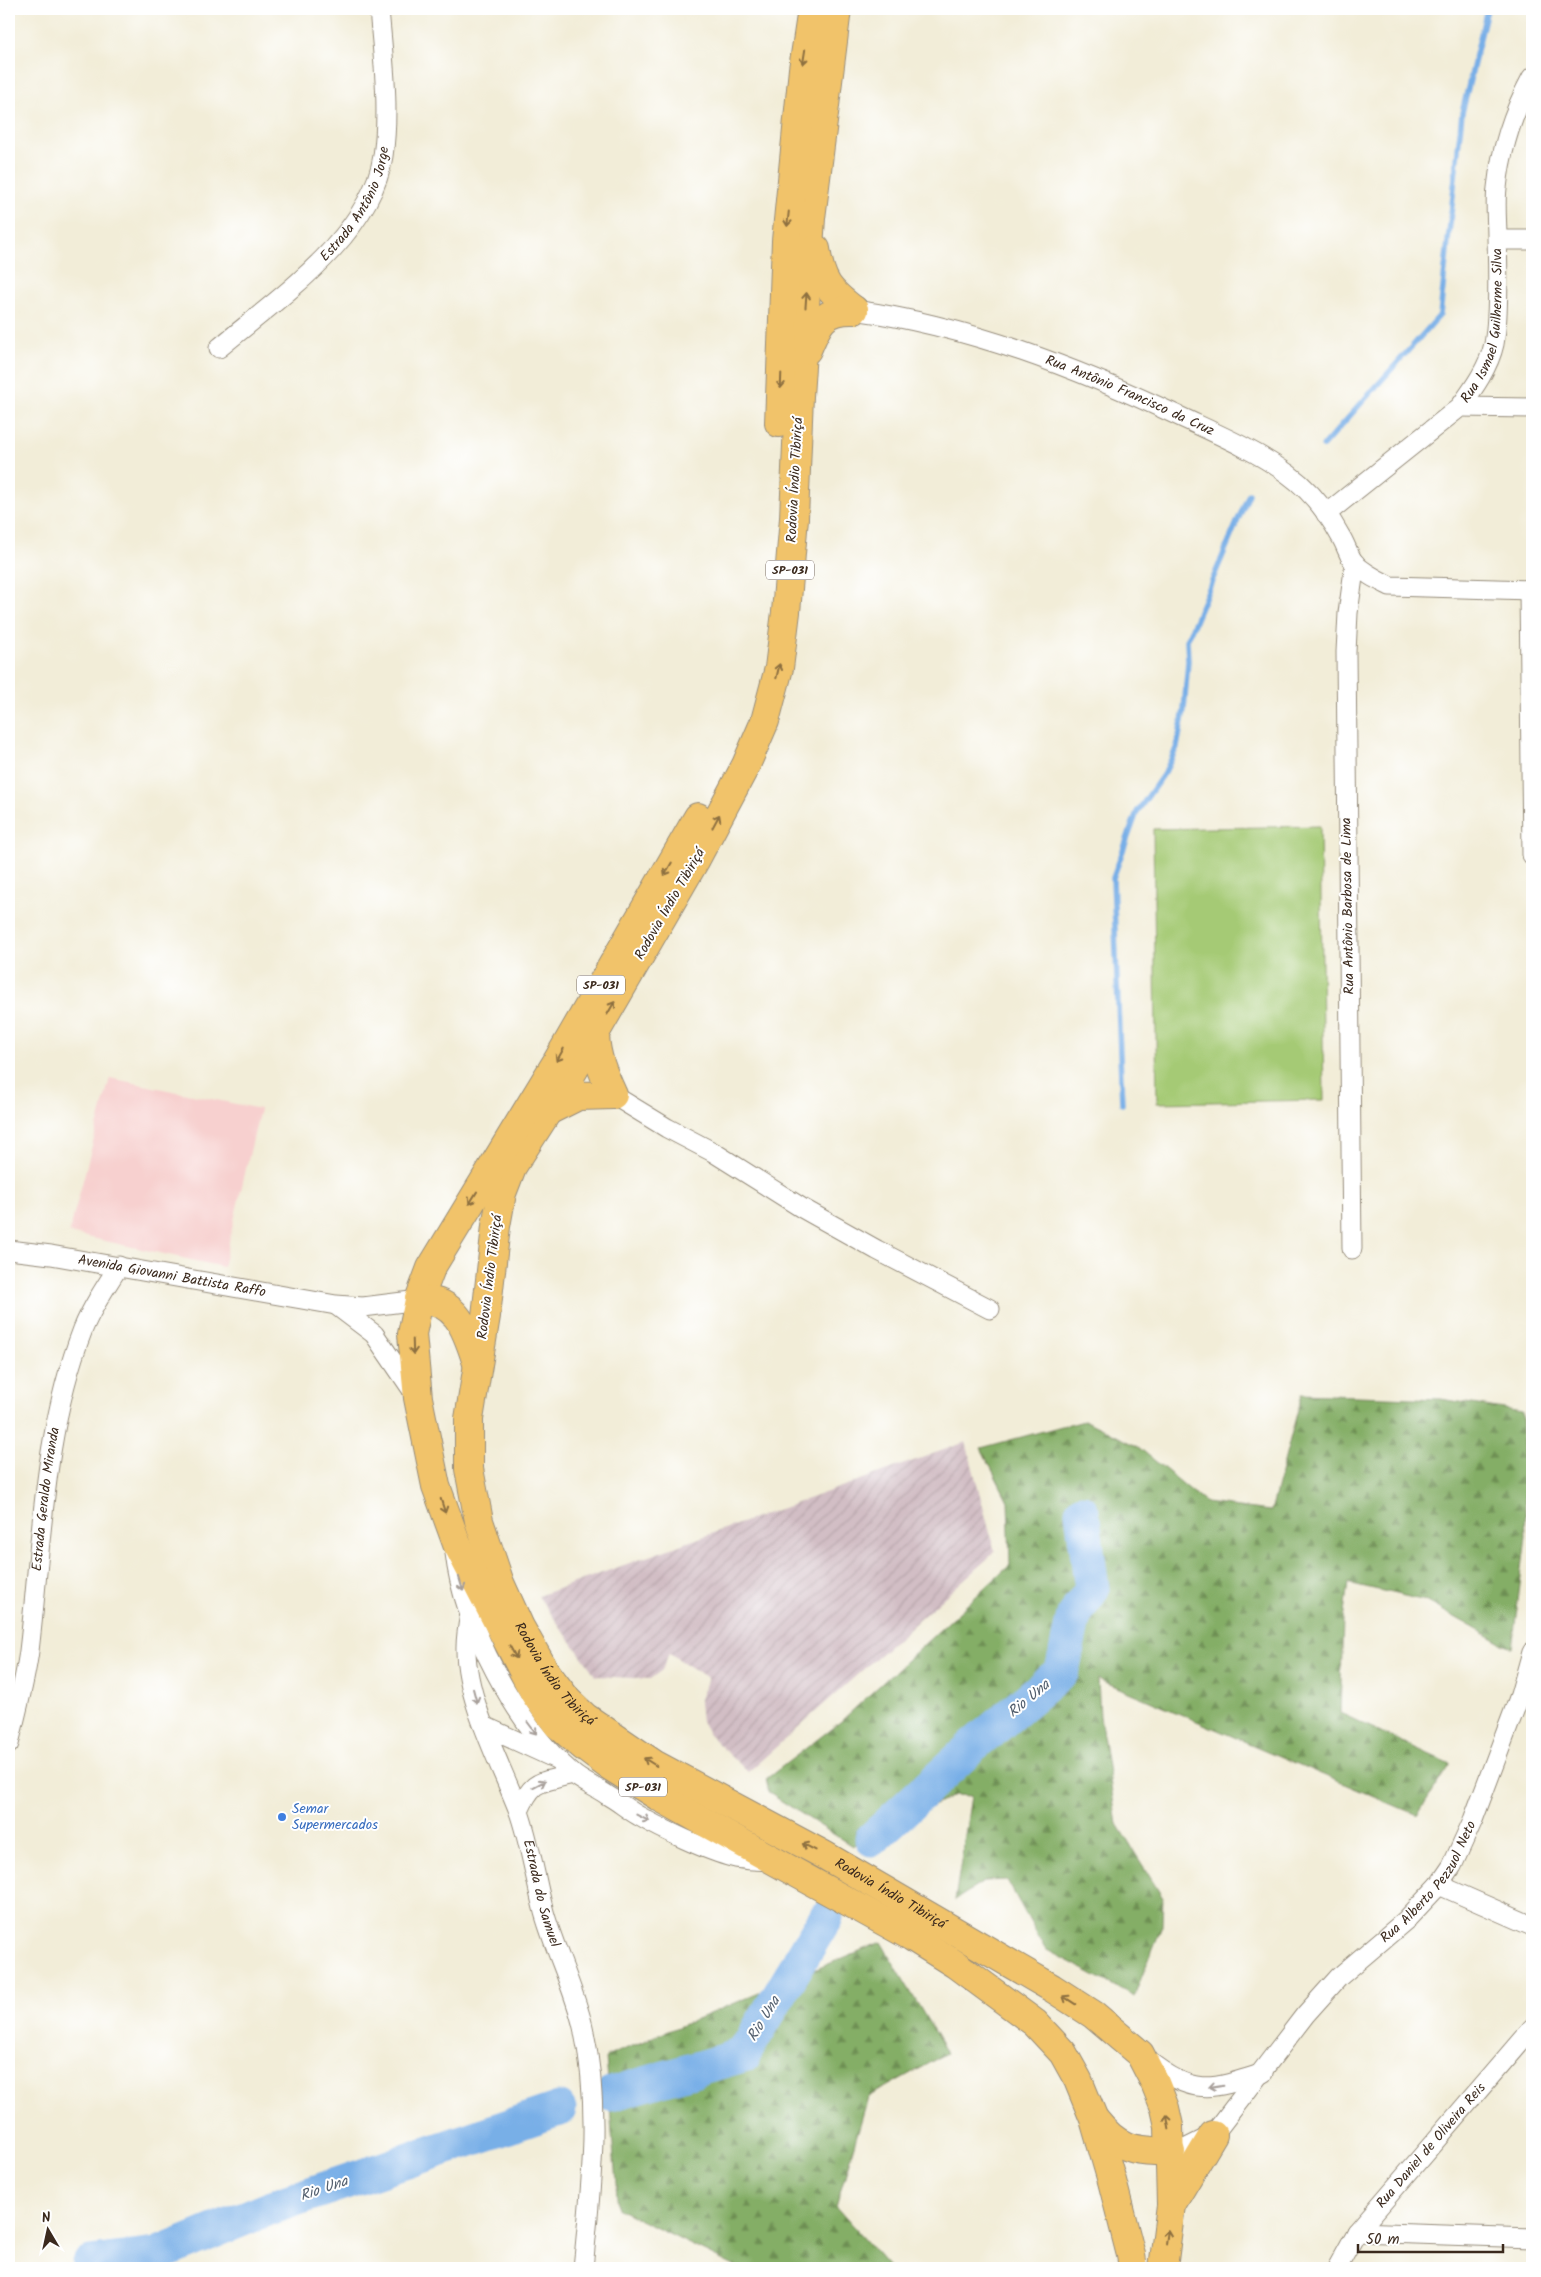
<svg xmlns="http://www.w3.org/2000/svg" width="1541" height="2277" font-family="Kalam,sans-serif">
<style>
.built{fill:#f7d0cf}
.industrial{fill:url(#industrial-furrows)}
.forest{fill:url(#forest-firs);stroke:#606c42}
.pitch{fill:#a5ca74;stroke:#707a49}
.lines{fill:none;stroke-linecap:round;stroke-linejoin:round}
.stream{stroke:#78afe7;stroke-width:5.5}
.river{stroke:#78afe7;stroke-width:35}
.street-casing{stroke:#968c7b;stroke-width:21}
.highway-casing{stroke:#968c7b;stroke-width:30}
.street{stroke:#fff;stroke-width:19}
.highway{stroke:#f1c36a;stroke-width:28}
.oneway{stroke:#8d6f40}
.oneway2{stroke:#a79f9a}
.shop-dot{fill:#3f7fe0;stroke:#fff;stroke-width:2}
.labels{text-anchor:middle;dominant-baseline:central;stroke-width:4;stroke-linejoin:round;paint-order:stroke}
.shield{fill:#fff;stroke:#766a62;stroke-width:1}
.shield-label{font-size:12px;font-weight:bold;fill:#3b2a1e}
.street-label{font-size:14px;fill:#3b2a1e;stroke:#fff}
.shop-label{font-size:14px;fill:#366cbe;stroke:#fff;text-anchor:start}
.water-label{font-size:15px;font-style:italic;fill:#535f6e;stroke:#fff}
</style>
<defs>
<pattern id="industrial-furrows" width="10" height="10" patternUnits="userSpaceOnUse" patternTransform="scale(1.25)"><rect width="10" height="10" fill="#d2bec5"/><path d="M-1 1l2-2M0 10L10 0M9 11l2-2" fill="none" stroke="#b5a3a9"/></pattern>
<pattern id="forest-firs" width="22" height="20" patternUnits="userSpaceOnUse" patternTransform="scale(1.25)"><rect width="22" height="20" fill="#84ae66"/><path d="M5 1l3.5 6h-7zM16 11l3.5 6h-7z" fill="#6d8e53"/></pattern>
</defs>
<rect width="100%" height="100%" fill="#fff"/>
<filter id="ink" filterUnits="userSpaceOnUse"><feTurbulence type="fractalNoise" baseFrequency=".02" numOctaves="2"/><feDisplacementMap in="SourceGraphic" scale="10" xChannelSelector="R" yChannelSelector="G"/><feConvolveMatrix kernelMatrix="1 2 1 2 8 2 1 2 1" color-interpolation-filters="sRGB"/></filter>
<filter id="wash" filterUnits="userSpaceOnUse"><feTurbulence type="fractalNoise" baseFrequency=".0096" numOctaves="4" result="noise"/><feDisplacementMap in="SourceGraphic" scale="20" xChannelSelector="R" yChannelSelector="G"/><feGaussianBlur stdDeviation="1.12" result="paint"/><feColorMatrix in="noise" values="0 0 0 0 0 0 0 0 0 0 0 0 0 0 0 0 0 1.4 0 .05"/><feComposite in="paint" operator="in"/></filter>
<g filter="url(#wash)">
<rect width="100%" height="100%" fill="#f2edd8"/>
<!-- built -->
<path class="built" d="M 110,1078 L 260,1109 L 223,1267 L 69,1233 Z"/>
<!-- industrial -->
<path class="industrial" d="M 966,1442 L 995,1552 L 748,1772 L 709,1735 L 701,1721 L 699,1702 L 708,1678 L 669,1653 L 662,1670 L 650,1679 L 596,1676 L 538,1596 Z"/>
<!-- forest -->
<g class="forest">
<path d="M 1302,1394 L 1441,1399 L 1522,1412 L 1526,1537 L 1512,1649 L 1426,1601 L 1348,1583 L 1343,1620 L 1340,1713 L 1450,1764 L 1417,1815 L 1098,1679 L 1100,1716 L 1117,1824 L 1163,1898 L 1162,1926 L 1134,1996 L 1045,1949 L 1007,1880 L 985,1881 L 955,1900 L 971,1796 L 955,1795 L 852,1846 L 769,1793 L 766,1779 L 840,1722 L 1010,1565 L 1008,1501 L 981,1448 L 1084,1420 L 1137,1446 L 1206,1503 L 1271,1511 Z"/>
<path d="M 881,1942 L 947,2053 L 868,2097 L 836,2207 L 890,2268 L 738,2268 L 618,2209 L 606,2057 Z"/>
</g>
<!-- pitch -->
<path class="pitch" d="M 1320,826 L 1324,1100 L 1157,1103 L 1153,829 Z"/>
<g class="lines">
<!-- stream -->
<g class="stream">
<path d="M 1323,446 L 1440,315 L 1462,113 L 1487,9"/>
<path d="M 1122,1104 L 1113,878 L 1137,812 L 1165,772 L 1177,747 L 1184,710 L 1188,661 L 1187,640 L 1249,494"/>
</g>
<!-- river -->
<g class="river">
<path d="M 872,1839 L 973,1746 L 1062,1671 L 1074,1615 L 1092,1589 L 1082,1512"/>
<path d="M 611,2094 L 743,2055 L 826,1917"/>
<path d="M 90,2263 L 156,2255 L 272,2207 L 559,2109"/>
</g>
</g>
</g>
<g filter="url(#ink)">
<g class="lines">
<!-- street casing -->
<g class="street-casing">
<g id="street">
<path d="M 1498,240 L 1532,240"/>
<path id="s1" d="M 854,310 C 969,326 1077,368 1181,417 C 1217,434 1255,450 1288,474 C 1310,490 1328,513 1341,537 C 1346,545 1349,557 1355,564 C 1365,574 1378,580 1390,586 L 1532,590"/>
<path id="s2" d="M 219,348 C 277,299 371,236 383,156 C 390,108 383,57 379,9"/>
<path d="M 1460,407 L 1532,408"/>
<path id="s3" d="M 1326,514 L 1460,407 C 1473,389 1489,367 1494,344 C 1499,316 1498,268 1497,238 C 1497,222 1495,204 1497,188 C 1501,149 1513,112 1532,77"/>
<path d="M 1529,590 L 1532,855"/>
<path d="M 613,1095 L 667,1128 L 713,1152 L 802,1208 L 877,1250 L 990,1309"/>
<path d="M 1352,1249 L 1346,652 L 1348,613 L 1355,563"/>
<path id="s4" d="M 9,1250 L 51,1255 L 336,1305 L 363,1307 L 419,1300"/>
<path d="M 337,1306 L 374,1334 L 415,1394"/>
<path d="M 455,1553 C 463,1624 516,1726 572,1773 C 582,1782 596,1787 607,1795 C 618,1801 628,1810 639,1816 C 661,1829 708,1851 732,1857 C 743,1860 755,1860 766,1861"/>
<path id="s5" d="M 470,1614 C 468,1625 466,1636 466,1647 C 465,1697 500,1763 518,1809 C 530,1842 535,1878 544,1912 C 555,1951 574,1988 583,2027 C 601,2107 591,2188 583,2268"/>
<path d="M 484,1726 L 554,1758"/>
<path id="s6" d="M 9,1744 C 16,1713 25,1682 29,1651 C 42,1542 43,1432 83,1329 C 92,1307 106,1286 119,1266"/>
<path d="M 519,1811 C 534,1777 540,1784 572,1774"/>
<path d="M 1439,1885 L 1532,1926"/>
<path d="M 1146,2059 C 1193,2096 1209,2091 1263,2073"/>
<path id="s7" d="M 1171,2152 L 1187,2148 L 1213,2135 L 1305,2015 L 1339,1977 L 1406,1920 L 1439,1885 L 1452,1866 L 1473,1820 L 1520,1695 L 1532,1652"/>
<path d="M 1357,2232 L 1532,2238"/>
<path id="s8" d="M 1337,2268 L 1357,2232 L 1532,2028"/>
</g>
</g>
<!-- highway casing -->
<g class="highway-casing">
<g id="highway">
<path id="s9" d="M 837,9 L 811,218 L 799,396 L 794,518 L 786,612 L 779,668 L 765,721 L 746,765 L 696,859 L 568,1080 L 512,1167 L 502,1193 L 496,1226 L 486,1316 L 469,1419 L 469,1469 L 479,1521 L 500,1583 L 520,1627 L 545,1671 L 568,1701 L 585,1717 L 654,1764 L 824,1855 L 1052,1988 L 1094,2015 L 1140,2054 L 1155,2083 L 1165,2108 L 1169,2126 L 1171,2205 L 1163,2268"/>
<path d="M 816,249 C 821,282 828,290 854,310"/>
<path d="M 807,350 C 818,324 823,309 854,310"/>
<path d="M 779,423 L 786,241 L 803,69 L 812,9"/>
<path d="M 698,817 L 556,1063 L 431,1268 L 419,1300 L 412,1334 L 418,1398 L 436,1486 L 457,1544 L 535,1694 L 557,1724 L 584,1747 L 608,1765 L 659,1797 L 912,1937 L 955,1964 L 1035,2023 L 1063,2053 L 1078,2080 L 1094,2119 L 1112,2181 L 1131,2255 L 1133,2268"/>
<path d="M 548,1111 L 578,1096 L 613,1095 C 604,1075 596,1058 595,1035"/>
<path d="M 419,1300 C 458,1298 467,1333 477,1363"/>
<path d="M 1095,2120 C 1120,2151 1133,2150 1171,2152"/>
<path d="M 1171,2205 L 1213,2135"/>
</g>
</g>
<!-- street -->
<use href="#street" class="street"/>
<!-- highway -->
<use href="#highway" class="highway"/>
</g>
<!-- one-way arrows -->
<defs><path id="oneway-shaft" d="M-6 0H5M1.5-3L5.5 0L1.5 3" fill="none" stroke-width="1.6" stroke-linecap="round" stroke-linejoin="round" transform="scale(1.25)"/></defs>
<g class="oneway">
<use href="#oneway-shaft" transform="translate(804 57) rotate(99)"/>
<use href="#oneway-shaft" transform="translate(788 219) rotate(96)"/>
<use href="#oneway-shaft" transform="translate(806 300) rotate(-86)"/>
<use href="#oneway-shaft" transform="translate(781 381) rotate(92)"/>
<use href="#oneway-shaft" transform="translate(778 671) rotate(-77)"/>
<use href="#oneway-shaft" transform="translate(716 821) rotate(-62)"/>
<use href="#oneway-shaft" transform="translate(668 869) rotate(120)"/>
<use href="#oneway-shaft" transform="translate(611 1008) rotate(-60)"/>
<use href="#oneway-shaft" transform="translate(560 1055) rotate(120)"/>
<use href="#oneway-shaft" transform="translate(473 1198) rotate(122)"/>
<use href="#oneway-shaft" transform="translate(413 1347) rotate(88)"/>
<use href="#oneway-shaft" transform="translate(443 1506) rotate(72)"/>
<use href="#oneway-shaft" transform="translate(513 1652) rotate(62)"/>
<use href="#oneway-shaft" transform="translate(650 1762) rotate(-148)"/>
<use href="#oneway-shaft" transform="translate(809 1847) rotate(-153)"/>
<use href="#oneway-shaft" transform="translate(1069 2000) rotate(-147)"/>
<use href="#oneway-shaft" transform="translate(1168 2122) rotate(-100)"/>
<use href="#oneway-shaft" transform="translate(1167 2237) rotate(-83)"/>
</g>
<g class="oneway2">
<use href="#oneway-shaft" transform="translate(461 1584) rotate(73)"/>
<use href="#oneway-shaft" transform="translate(475 1696) rotate(75)"/>
<use href="#oneway-shaft" transform="translate(532 1728) rotate(53)"/>
<use href="#oneway-shaft" transform="translate(539 1784) rotate(-28)"/>
<use href="#oneway-shaft" transform="translate(643 1818) rotate(27)"/>
<use href="#oneway-shaft" transform="translate(1216 2086) rotate(171)"/>
</g>
</g>
<!-- markers -->
<circle class="shop-dot" cx="282" cy="1817" r="5"/>
<g class="labels">
<!-- shield labels -->
<g class="shield">
<rect x="766" y="560.5" width="48" height="19" rx="4"/>
<rect x="577" y="975.5" width="48" height="19" rx="4"/>
<rect x="619" y="1777.5" width="48" height="19" rx="4"/>
</g>
<g class="shield-label">
<text x="790" y="570">SP-031</text>
<text x="601" y="985">SP-031</text>
<text x="643" y="1787">SP-031</text>
</g>
<!-- street labels -->
<g class="street-label">
<text stroke="none"><textPath href="#s2" startOffset="202">Estrada Antônio Jorge</textPath></text>
<text stroke="none"><textPath href="#s3" startOffset="259">Rua Ismael Guilherme Silva</textPath></text>
<text stroke="none"><textPath href="#s1" startOffset="290">Rua Antônio Francisco da Cruz</textPath></text>
<text transform="translate(795 480) rotate(-87)">Rodovia Índio Tibiriçá</text>
<text transform="translate(670 904) rotate(-60)">Rodovia Índio Tibiriçá</text>
<text transform="translate(1348 906) rotate(-91)">Rua Antônio Barbosa de Lima</text>
<text stroke="none"><textPath href="#s4" startOffset="165">Avenida Giovanni Battista Raffo</textPath></text>
<text transform="translate(490 1277) rotate(-83)">Rodovia Índio Tibiriçá</text>
<text stroke="none"><textPath href="#s6" startOffset="248">Estrada Geraldo Miranda</textPath></text>
<text stroke="none"><textPath href="#s9" startOffset="1762">Rodovia Índio Tibiriçá</textPath></text>
<text stroke="none"><textPath href="#s7" startOffset="380">Rua Alberto Pezzuol Neto</textPath></text>
<text stroke="none"><textPath href="#s5" startOffset="292">Estrada do Samuel</textPath></text>
<text stroke="none"><textPath href="#s9" startOffset="2168">Rodovia Índio Tibiriçá</textPath></text>
<text stroke="none"><textPath href="#s8" startOffset="155">Rua Daniel de Oliveira Reis</textPath></text>
</g>
<!-- shop labels -->
<g class="shop-label">
<text x="292" y="1809">Semar<tspan x="292" dy="16">Supermercados</tspan></text>
</g>
<!-- water labels -->
<g class="water-label">
<text transform="translate(1029 1699) rotate(-40)">Rio Una</text>
<text transform="translate(764 2019) rotate(-59)">Rio Una</text>
<text transform="translate(324 2189) rotate(-19)">Rio Una</text>
</g>
</g>
<!-- margin -->
<rect width="1541" height="2277" fill="none" stroke="#fff" stroke-width="30"/>
<!-- north arrow -->
<g transform="translate(48 2230) rotate(351)" stroke="#ffffff" stroke-width="4" paint-order="stroke">
<path d="M0-4L9 19L0 12L-9 19Z" fill="#3b2a1e"/>
<text y="-8" font-size="14" font-weight="bold" text-anchor="middle" fill="#3b2a1e">N</text>
</g>
<!-- scale -->
<path d="M1358 2244v8h145v-8" fill="none" stroke="#3b2a1e" stroke-width="2.5"/>
<text x="1366" y="2244" font-size="15" fill="#3b2a1e" stroke="#ffffff" stroke-width="4" paint-order="stroke">50 m</text>
</svg>
